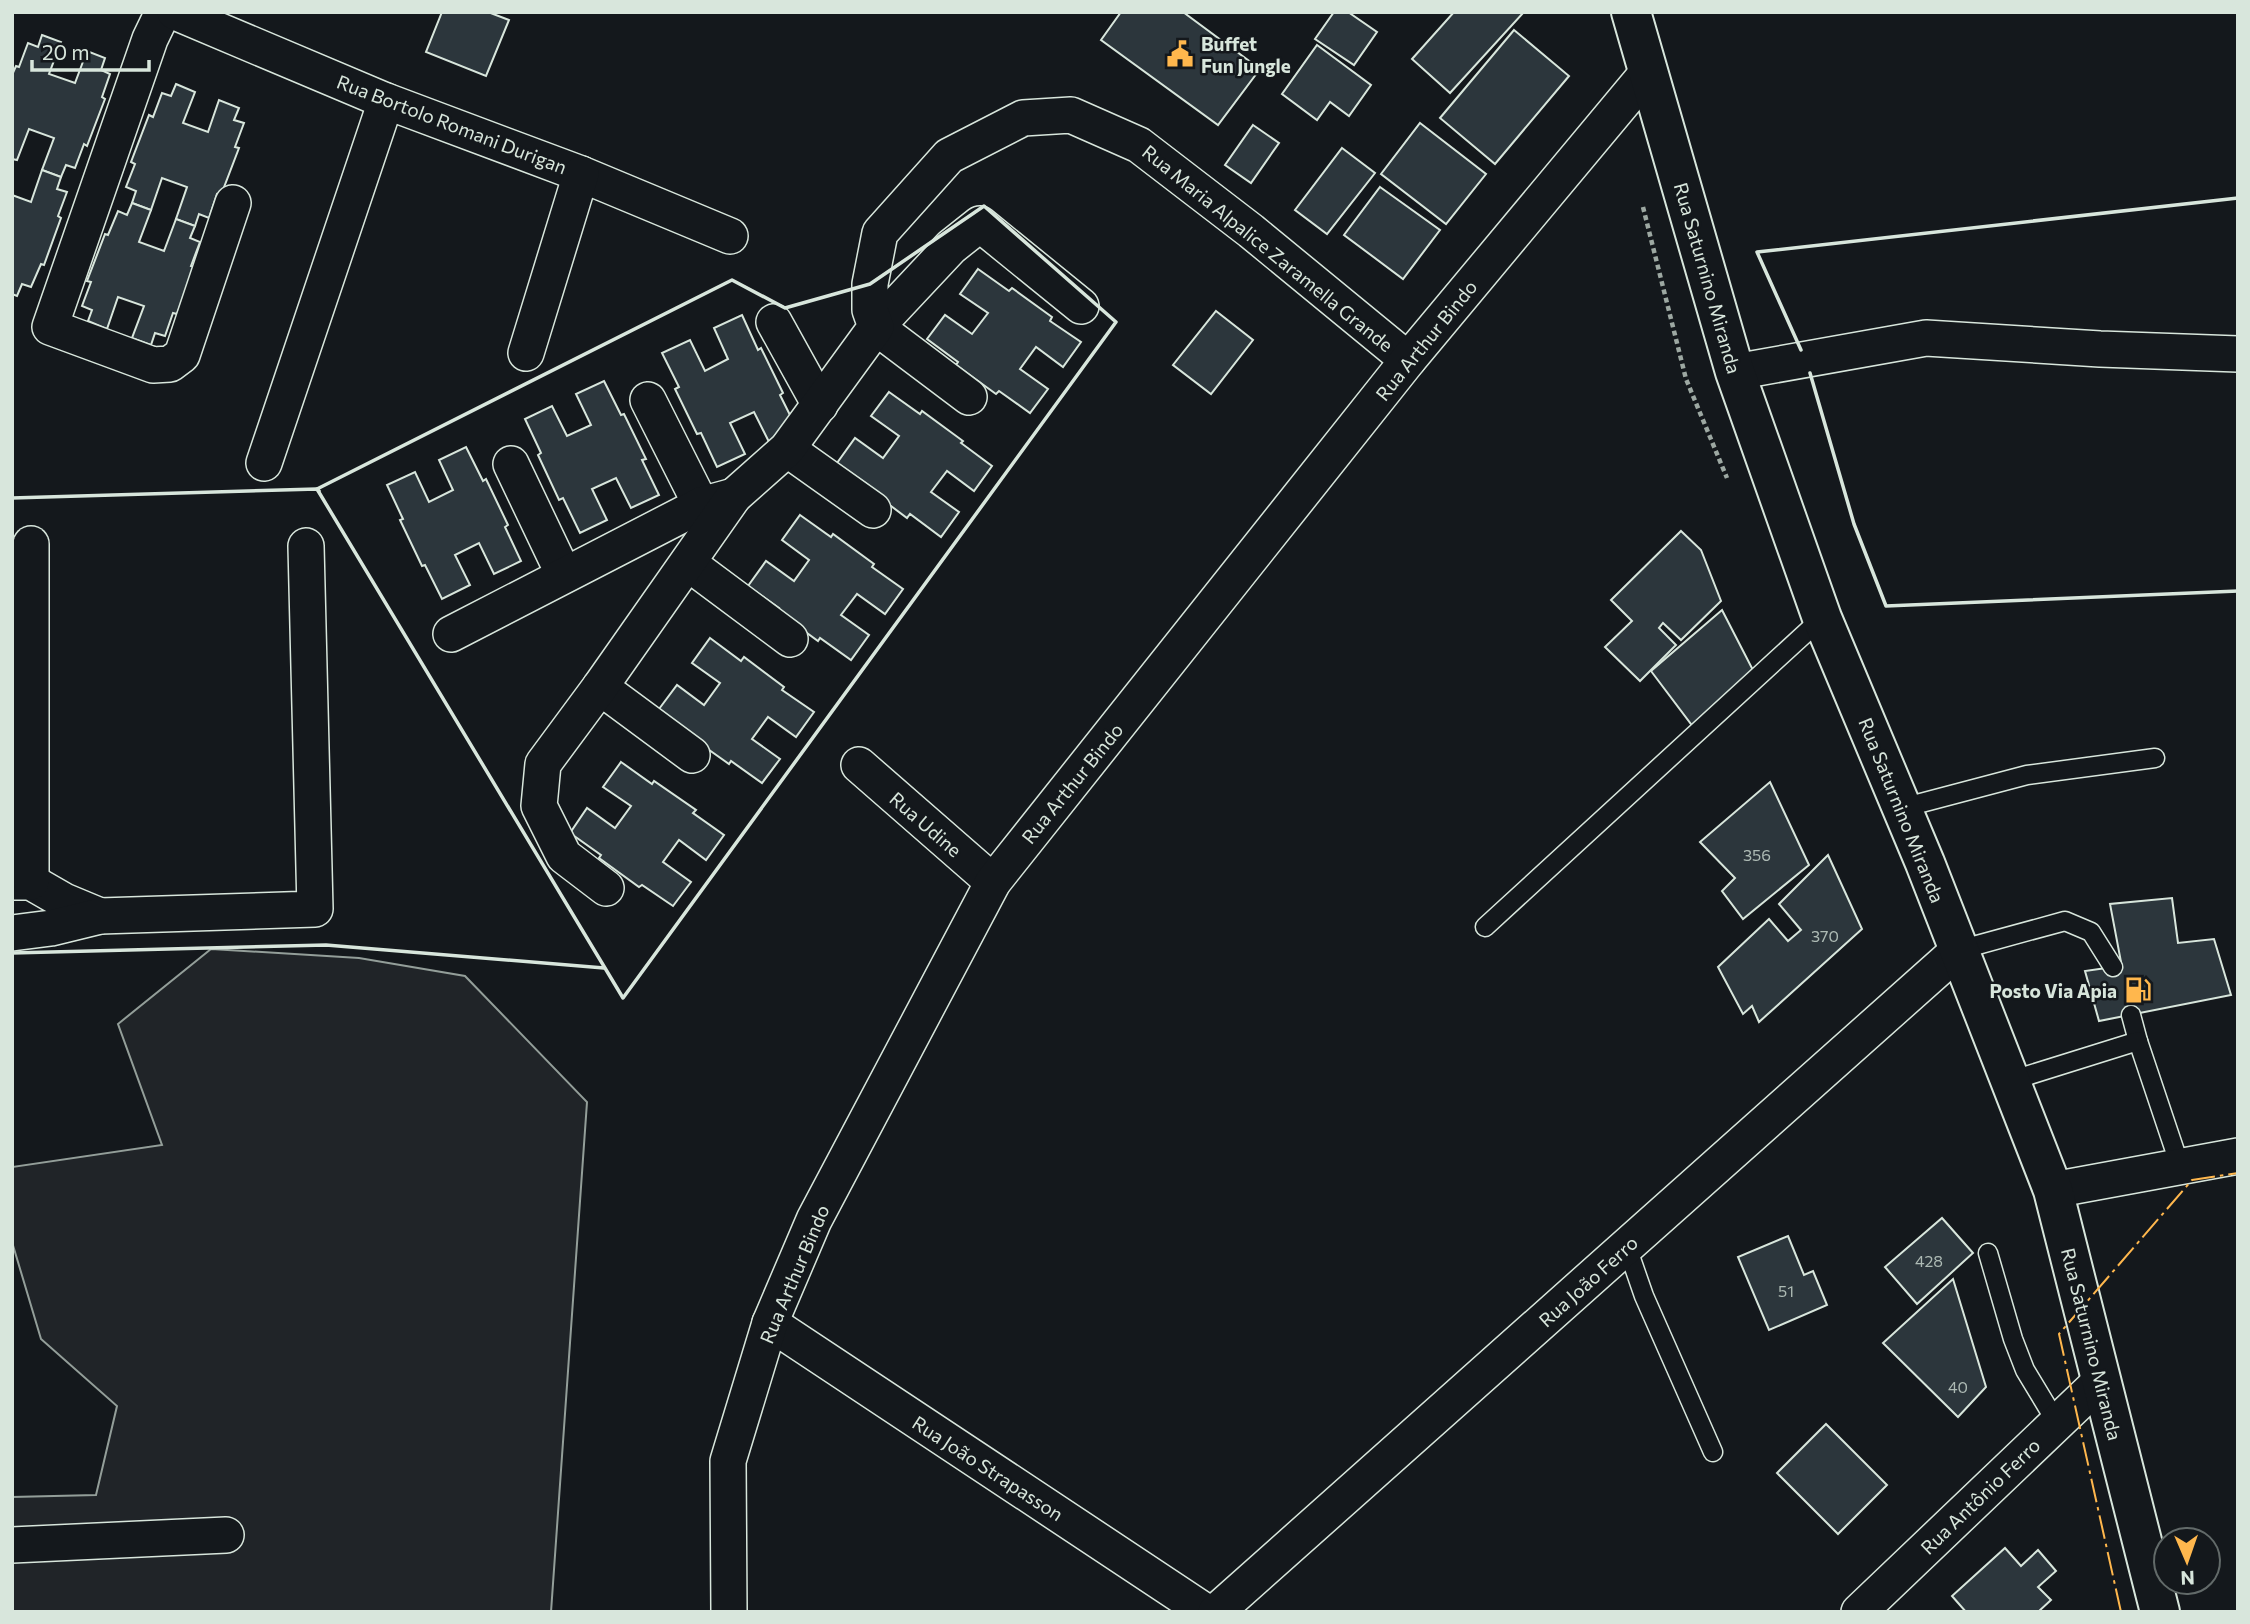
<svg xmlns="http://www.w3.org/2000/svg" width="2250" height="1624" font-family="Commissioner,sans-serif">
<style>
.green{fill:#202428;stroke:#939e99;stroke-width:2}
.building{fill:#2c363c;stroke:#d8e6dc;stroke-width:2}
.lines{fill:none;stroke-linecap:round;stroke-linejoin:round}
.lane-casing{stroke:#d8e6dc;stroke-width:21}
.street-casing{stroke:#d8e6dc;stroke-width:38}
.secondary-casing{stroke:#d8e6dc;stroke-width:42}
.path{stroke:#9da8a2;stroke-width:4.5;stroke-dasharray:5 3.5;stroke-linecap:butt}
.lane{stroke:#14181c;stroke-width:18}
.street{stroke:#14181c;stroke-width:35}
.secondary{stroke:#14181c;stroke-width:38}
.wall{stroke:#d8e6dc;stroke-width:3.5}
.power{stroke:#ffb74d;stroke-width:2;stroke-dasharray:24 5 3.5 5;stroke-linecap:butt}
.labels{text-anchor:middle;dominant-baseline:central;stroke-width:5;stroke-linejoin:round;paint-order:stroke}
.number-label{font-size:16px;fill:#adbab4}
.poi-label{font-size:19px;font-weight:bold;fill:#d8e6dc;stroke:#14181c;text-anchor:start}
.street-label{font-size:19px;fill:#d8e6dc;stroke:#14181c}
</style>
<rect width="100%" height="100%" fill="#14181c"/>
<!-- green -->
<path class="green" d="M 211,949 L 359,958 L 465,976 L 587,1102 L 551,1612 L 12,1612 L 12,1497 L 96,1495 L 117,1406 L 41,1339 L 12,1242 L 12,1167 L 162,1145 L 118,1024 Z"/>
<!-- building -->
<g class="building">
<path d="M 442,12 L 488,12 L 509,20 L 486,76 L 426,52 Z"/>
<path d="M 1121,12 L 1183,12 L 1260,69 L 1218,125 L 1101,40 Z"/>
<path d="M 1334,12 L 1348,12 L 1377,32 L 1354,65 L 1315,39 Z"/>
<path d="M 1454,12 L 1524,12 L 1450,93 L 1412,59 Z"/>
<path d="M 1514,30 L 1569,76 L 1495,164 L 1440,118 Z"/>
<path d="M 42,35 L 61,42 L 49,74 L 75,83 L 87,51 L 105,58 L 101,70 L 110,74 L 102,97 L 105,99 L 87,146 L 84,144 L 75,168 L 66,165 L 61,177 L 42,170 L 54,138 L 29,129 L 17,160 L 12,159 L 12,75 L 16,66 L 19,67 L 28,43 L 38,47 Z"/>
<path d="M 1317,45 L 1371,85 L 1349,116 L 1330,102 L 1317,120 L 1282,94 Z"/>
<path d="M 176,84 L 195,92 L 183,123 L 208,132 L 219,100 L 239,108 L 234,120 L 244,123 L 235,147 L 239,148 L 221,195 L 217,194 L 209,218 L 199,214 L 195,226 L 176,219 L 187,187 L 162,178 L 151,210 L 132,203 L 136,191 L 126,187 L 135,164 L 131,162 L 149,115 L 153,117 L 162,93 L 171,96 Z"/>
<path d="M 1420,123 L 1486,174 L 1446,224 L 1381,174 Z"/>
<path d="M 1253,125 L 1279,143 L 1251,183 L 1225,165 Z"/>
<path d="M 1342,148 L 1375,173 L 1327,234 L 1295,210 Z"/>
<path d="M 42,170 L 61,177 L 57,189 L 67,192 L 58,216 L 61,218 L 44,265 L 41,264 L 31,287 L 22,284 L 17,296 L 12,294 L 12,195 L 31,202 Z"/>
<path d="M 1380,187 L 1440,230 L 1403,279 L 1344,235 Z"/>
<path d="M 132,203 L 151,210 L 139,242 L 164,251 L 176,219 L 195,226 L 190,238 L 200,242 L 191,266 L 195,267 L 177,314 L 173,313 L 165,336 L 155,333 L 151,345 L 132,338 L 144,306 L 118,297 L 107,329 L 88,321 L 92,310 L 82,306 L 91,282 L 87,281 L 105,234 L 108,235 L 118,211 L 127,215 Z"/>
<path d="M 978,269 L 1009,291 L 1012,288 L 1052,317 L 1050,321 L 1081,342 L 1063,367 L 1036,347 L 1020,369 L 1048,389 L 1030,413 L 999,391 L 996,394 L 956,365 L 958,362 L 927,339 L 945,315 L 972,334 L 988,313 L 960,294 Z"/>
<path d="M 1216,311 L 1253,340 L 1211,394 L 1173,365 Z"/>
<path d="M 742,315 L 758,350 L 761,348 L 783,393 L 780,395 L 797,429 L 769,442 L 754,412 L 730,423 L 745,454 L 717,467 L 701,433 L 697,434 L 675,389 L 679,387 L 662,353 L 690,340 L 705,371 L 728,359 L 714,328 Z"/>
<path d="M 604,381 L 621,415 L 624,414 L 646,459 L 642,460 L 659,495 L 631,508 L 616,478 L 592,489 L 607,520 L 580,533 L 563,498 L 559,500 L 538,455 L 541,453 L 525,419 L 552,406 L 567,436 L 591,425 L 576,394 Z"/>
<path d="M 889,392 L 920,414 L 922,411 L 963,441 L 961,443 L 992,466 L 974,491 L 947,471 L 931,492 L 959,512 L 941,537 L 910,514 L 907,518 L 867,488 L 868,485 L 837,463 L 855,438 L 883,458 L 899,436 L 871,416 Z"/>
<path d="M 466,447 L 483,481 L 486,479 L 508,525 L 505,527 L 521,561 L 494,574 L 479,543 L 455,555 L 470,585 L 442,599 L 425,565 L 422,566 L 400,520 L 403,519 L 387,485 L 415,472 L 429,502 L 453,490 L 439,460 Z"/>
<path d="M 800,515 L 831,537 L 833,534 L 874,564 L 872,567 L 903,589 L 885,614 L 857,594 L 841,615 L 869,635 L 851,660 L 820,638 L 818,641 L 777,611 L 779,608 L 748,586 L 766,561 L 794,581 L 809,560 L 782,540 Z"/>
<path d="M 1681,531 L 1701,550 L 1721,601 L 1681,640 L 1663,623 L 1659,628 L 1676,645 L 1640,681 L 1605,647 L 1632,621 L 1611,600 Z"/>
<path d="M 1722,610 L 1756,676 L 1694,728 L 1651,671 Z"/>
<path d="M 710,638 L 741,661 L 744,657 L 784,687 L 782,690 L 814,712 L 796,737 L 768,717 L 752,739 L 780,759 L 762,783 L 731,761 L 729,764 L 688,735 L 659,709 L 677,685 L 704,705 L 720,683 L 692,663 Z"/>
<path d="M 621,762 L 652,784 L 654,781 L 696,810 L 693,813 L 724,835 L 706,860 L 679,840 L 663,862 L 691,882 L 673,906 L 642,885 L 639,887 L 599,858 L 601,855 L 570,833 L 587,808 L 615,828 L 631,806 L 603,787 Z"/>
<path d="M 1770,782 L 1809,865 L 1743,919 L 1722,891 L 1735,878 L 1700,842 Z"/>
<path d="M 1828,855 L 1862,929 L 1759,1022 L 1752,1006 L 1743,1014 L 1718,967 L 1769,919 L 1788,941 L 1801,930 L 1779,904 Z"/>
<path d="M 2172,898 L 2178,943 L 2214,939 L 2231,995 L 2099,1021 L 2085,971 L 2113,967 L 2121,962 L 2110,904 Z"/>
<path d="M 1942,1218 L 1973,1253 L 1917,1304 L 1885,1267 Z"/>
<path d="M 1788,1236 L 1804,1275 L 1813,1271 L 1827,1305 L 1769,1330 L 1738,1257 Z"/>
<path d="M 1953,1279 L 1986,1387 L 1958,1417 L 1883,1343 Z"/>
<path d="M 1826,1424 L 1887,1485 L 1838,1534 L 1777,1473 Z"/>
<path d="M 2005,1548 L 2021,1566 L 2038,1550 L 2056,1571 L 2038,1587 L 2051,1600 L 2038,1612 L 1966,1612 L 1952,1596 Z"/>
</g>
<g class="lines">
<!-- lane casing -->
<g class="lane-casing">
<g id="lane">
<path d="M 1902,808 L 2027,775 L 2155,758"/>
<path d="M 1485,927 L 1822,618"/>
<path d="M 1959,950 L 2065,921 L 2091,932 L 2113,967"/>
<path d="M 2131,1015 L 2138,1041 L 2180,1166"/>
<path d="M 2010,1081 L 2138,1041"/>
<path d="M 1627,1247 L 1644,1296 L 1713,1452"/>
<path d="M 1988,1253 L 2013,1339 L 2025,1370 L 2057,1423"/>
</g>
</g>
<!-- street casing -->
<g class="street-casing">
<g id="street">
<path d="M 163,12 L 150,39 L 50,327 L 153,365 L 170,364 L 182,355 L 233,203"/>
<path d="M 175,12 L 386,101 L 581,174 L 730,236"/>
<path d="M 774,322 L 820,405"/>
<path d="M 526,353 L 581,174"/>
<path d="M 1735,372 L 1926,338 L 2100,349 L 2238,354"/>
<path d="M 969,397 L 876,327 L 951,247 L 980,224 L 1081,306"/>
<path d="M 648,400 L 701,505"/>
<path d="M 787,449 L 873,510"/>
<path d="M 264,463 L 386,101"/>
<path d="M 511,464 L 564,575"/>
<path d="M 688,563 L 790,639"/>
<path d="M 451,634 L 701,505 L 734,496"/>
<path d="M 600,687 L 692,755"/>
<path d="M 859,765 L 993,882"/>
<path d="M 12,882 L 31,882 L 64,901 L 100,916"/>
<path d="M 31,882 L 31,544"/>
<path d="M 606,888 L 564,856 L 539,806 L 543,764 L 600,687 L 734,496 L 787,449 L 876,327 L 870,310 L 870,284 L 880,233 L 949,156 L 1023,118 L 1071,115 L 1139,145 L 1251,231 L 1408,360"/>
<path d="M 12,933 L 51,928 L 100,916 L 315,909 L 306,546"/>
<path d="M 2053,1190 L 2238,1156"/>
<path d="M 770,1323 L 1206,1612"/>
<path d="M 12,1545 L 226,1535"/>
<path d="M 729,1612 L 728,1461 L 770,1323 L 814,1220 L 993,882 L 1408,360 L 1649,71"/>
<path d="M 1216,1612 L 1959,950"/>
<path d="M 1859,1612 L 2101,1381"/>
</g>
</g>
<!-- secondary casing -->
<g class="secondary-casing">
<path id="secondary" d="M 1631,12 L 1735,372 L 1822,618 L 1925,863 L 2053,1190 L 2160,1612"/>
</g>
<!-- path -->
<path class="path" d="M 1643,207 L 1686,379 L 1727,478"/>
<!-- lane -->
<use href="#lane" class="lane"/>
<!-- street -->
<use href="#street" class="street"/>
<!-- secondary -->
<use href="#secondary" class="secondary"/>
<!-- wall -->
<g class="wall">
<path d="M 984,206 L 1116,322 L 623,998 L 317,489 L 732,280 L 785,308 L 870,284 Z"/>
<path d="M 1801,350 L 1757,252 L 2238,198"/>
<path d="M 1810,373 L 1854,524 L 1886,606 L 2238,591"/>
<path d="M 12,498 L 317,489 L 319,491"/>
<path d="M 12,953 L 326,945 L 604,968"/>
</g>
<!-- power -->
<path class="power" d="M 2121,1612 L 2059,1334 L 2192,1180 L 2238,1173"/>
</g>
<!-- icons -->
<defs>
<g id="civic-bare" transform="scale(2.1)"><path d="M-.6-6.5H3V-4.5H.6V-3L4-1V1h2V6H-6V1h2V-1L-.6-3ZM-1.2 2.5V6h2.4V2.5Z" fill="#ffb74d" stroke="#14181c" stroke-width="2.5" paint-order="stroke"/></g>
<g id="fuel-bare" transform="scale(2.1)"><path d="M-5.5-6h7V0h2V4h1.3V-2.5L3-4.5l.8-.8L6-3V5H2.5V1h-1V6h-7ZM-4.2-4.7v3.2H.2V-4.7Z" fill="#ffb74d" stroke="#14181c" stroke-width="2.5" paint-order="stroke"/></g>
</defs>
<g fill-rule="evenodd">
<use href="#civic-bare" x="1180" y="54"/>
<use href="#fuel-bare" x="2138" y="990"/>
</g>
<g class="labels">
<!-- number labels -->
<g class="number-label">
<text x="1757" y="854">356</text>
<text x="1825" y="935">370</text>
<text x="1929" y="1260">428</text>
<text x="1786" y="1290">51</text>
<text x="1958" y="1386">40</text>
</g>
<!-- poi labels -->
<g class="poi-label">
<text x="1201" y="43">Buffet<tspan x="1201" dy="22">Fun Jungle</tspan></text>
<text x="2117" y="990" text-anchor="end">Posto Via Apia</text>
</g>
<!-- street labels -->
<g class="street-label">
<text transform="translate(452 124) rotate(21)">Rua Bortolo Romani Durigan</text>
<text transform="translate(1268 248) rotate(39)">Rua Maria Alpalice Zaramella Grande</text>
<text transform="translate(1708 278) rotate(74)">Rua Saturnino Miranda</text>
<text transform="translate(1426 340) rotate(-51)">Rua Arthur Bindo</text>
<text transform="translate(1072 783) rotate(-51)">Rua Arthur Bindo</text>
<text transform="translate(1902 810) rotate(68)">Rua Saturnino Miranda</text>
<text transform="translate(926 824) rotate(41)">Rua Udine</text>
<text transform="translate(794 1274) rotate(-67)">Rua Arthur Bindo</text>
<text transform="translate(1588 1281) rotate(-42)">Rua João Ferro</text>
<text transform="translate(2092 1344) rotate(76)">Rua Saturnino Miranda</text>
<text transform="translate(988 1468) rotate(33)">Rua João Strapasson</text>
<text transform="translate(1980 1496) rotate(-44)">Rua Antônio Ferro</text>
</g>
</g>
<!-- border -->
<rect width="2250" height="1624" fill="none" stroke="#d8e6dc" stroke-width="28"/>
<!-- north arrow -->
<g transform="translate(2187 1561) rotate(178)"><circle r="33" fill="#14181c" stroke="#626a69" stroke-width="2"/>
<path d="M0-5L12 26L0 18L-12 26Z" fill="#ffb74d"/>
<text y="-10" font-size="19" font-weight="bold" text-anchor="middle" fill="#d8e6dc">N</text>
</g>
<!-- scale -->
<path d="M32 60v10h117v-10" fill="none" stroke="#d8e6dc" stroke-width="3.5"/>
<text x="42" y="60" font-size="21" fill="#d8e6dc" stroke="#14181c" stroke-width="5" paint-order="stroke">20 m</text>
</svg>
